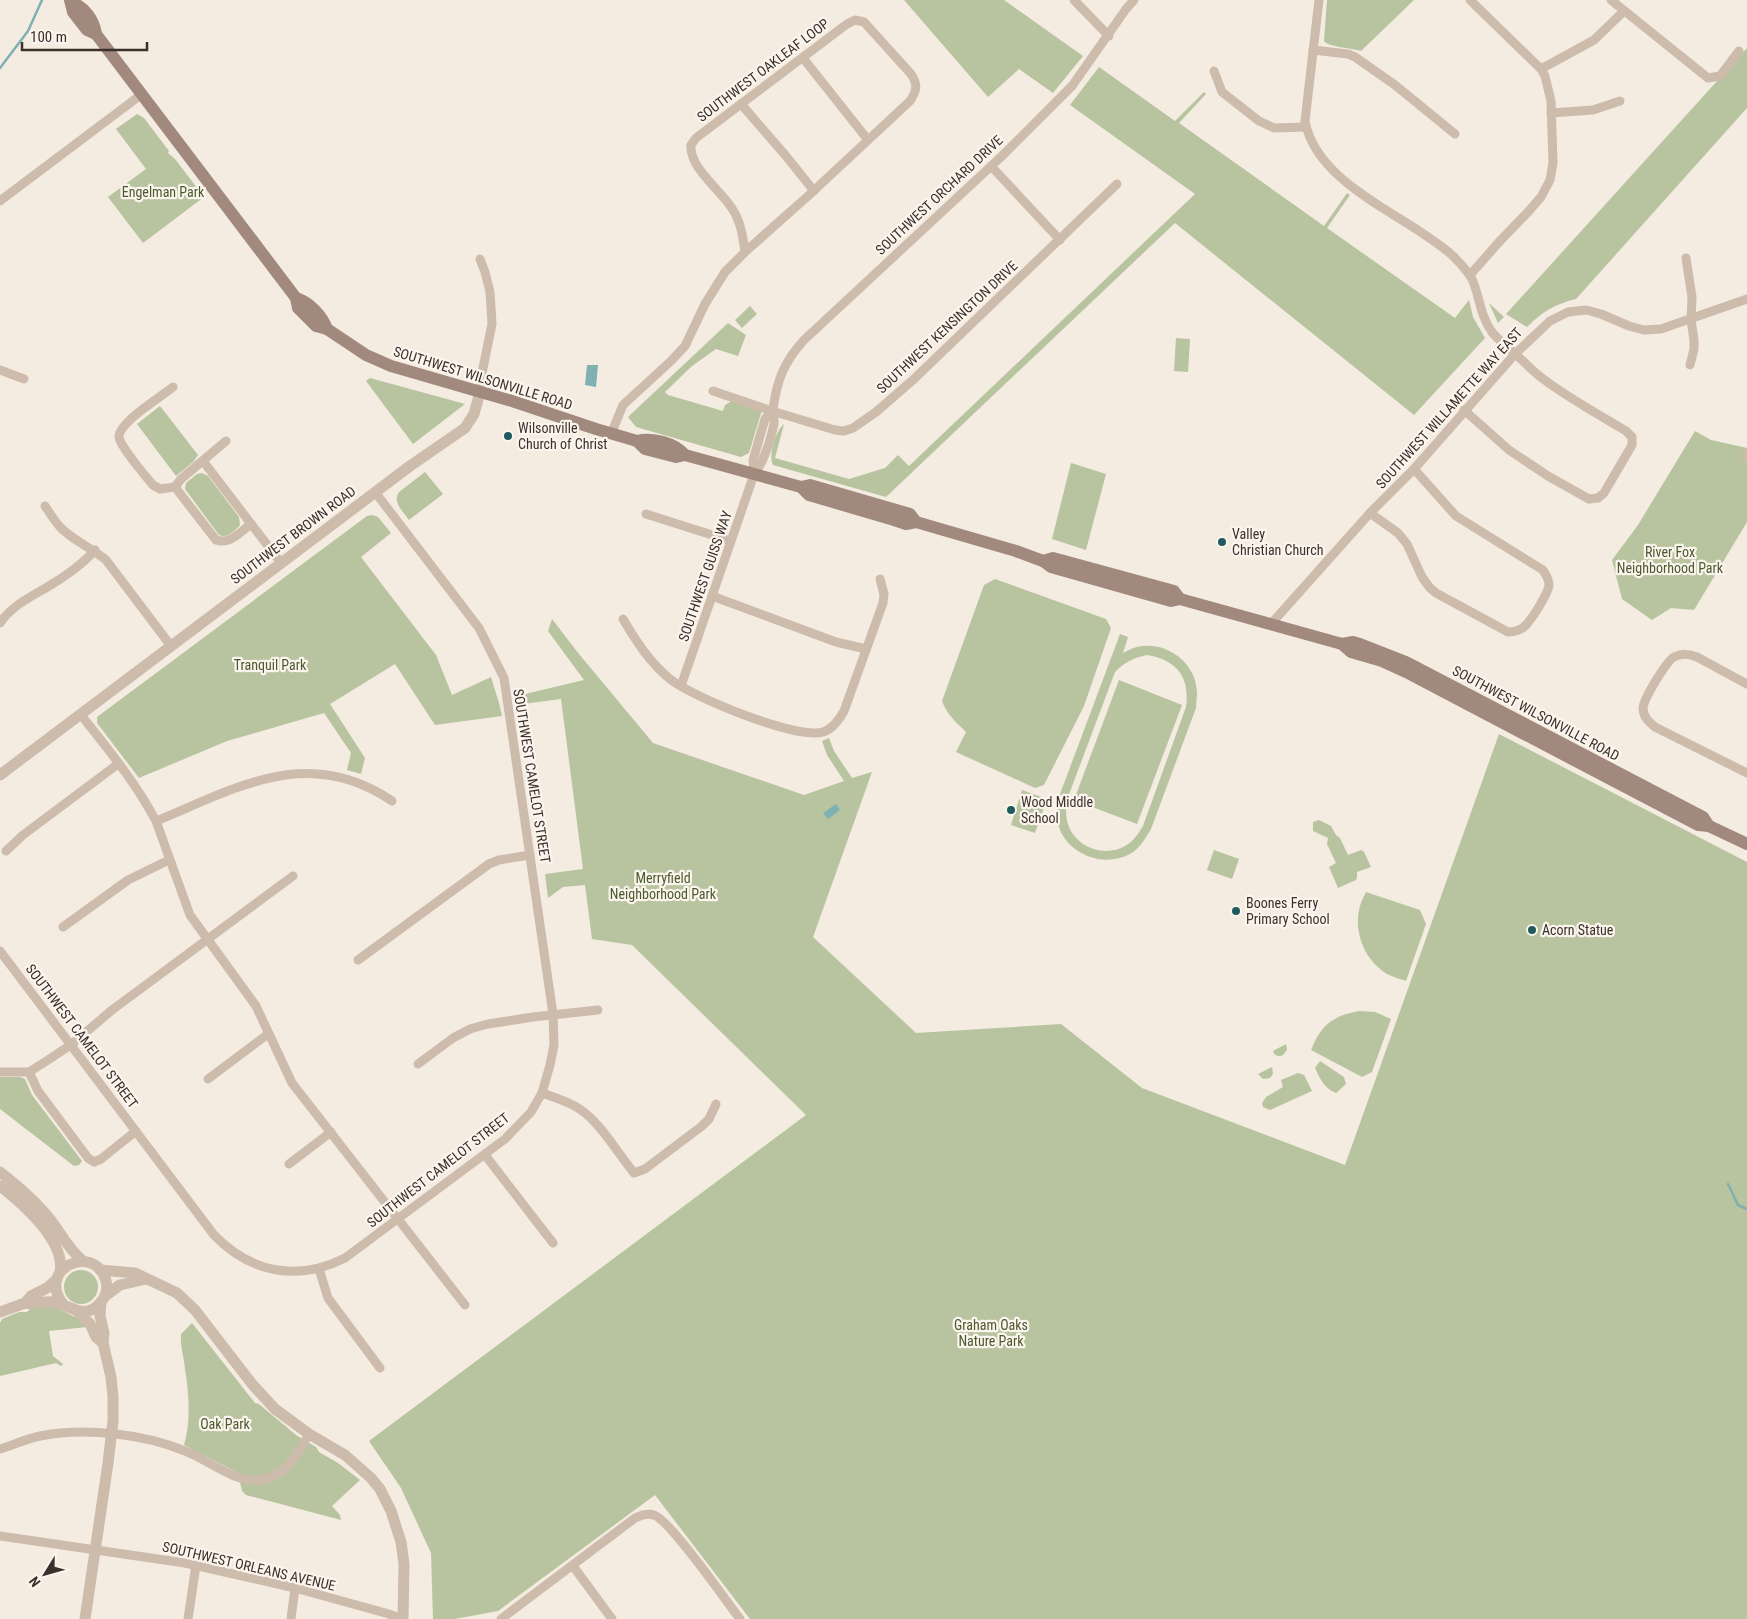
<svg xmlns="http://www.w3.org/2000/svg" width="1747" height="1619" font-family="'Roboto Condensed',sans-serif">
<style>
.green{fill:#b8c4a0;fill-rule:evenodd}
.water{fill:#7fb0b2}
.lines{fill:none;stroke-linecap:round;stroke-linejoin:round}
.stream{stroke:#7fb0b2;stroke-width:2.5}
.minor{stroke:#cdbbac;stroke-width:9}
.tertiary{stroke:#cdbbac;stroke-width:11}
.secondary{stroke:#a18a7d;stroke-width:12}
.poi-dot{fill:#1f5a5e;stroke:#fbf5ee;stroke-width:2}
.labels{text-anchor:middle;dominant-baseline:central;stroke-width:4.5;stroke-linejoin:round;paint-order:stroke}
.street-label{font-size:14px;fill:#3b302b;stroke:#fbf5ee}
.park-label{font-size:14px;fill:#4a5a2e;stroke:#fbf5ee}
.poi-label{font-size:14px;fill:#3b302b;stroke:#fbf5ee;text-anchor:start}
</style>
<rect width="100%" height="100%" fill="#f4ebe1"/>
<!-- green -->
<g class="green">
<path d="M 904,0 L 1004,0 L 1083,56 L 1053,93 L 1019,69 L 988,97 Z"/>
<path d="M 1327,0 L 1414,0 L 1361,51 C 1351,48 1328,47 1324,41 Z"/>
<path d="M 1747,48 L 1747,108 L 1576,299 C 1555,304 1542,312 1527,327 L 1506,314 Z"/>
<path d="M 1099,67 L 1175,121 L 1204,92 L 1206,94 L 1179,123 L 1324,226 L 1347,193 L 1350,195 L 1327,228 L 1455,318 L 1469,300 L 1473,317 L 1485,338 L 1414,415 L 1175,223 L 886,497 L 773,465 C 768,456 776,430 784,424 L 775,458 L 849,479 L 885,468 L 898,455 L 909,466 L 1195,194 L 1070,105 Z"/>
<path d="M 137,114 L 144,118 L 169,151 L 168,153 L 175,159 L 204,197 L 143,243 L 108,197 L 146,169 L 116,129 Z"/>
<path d="M 1489,303 L 1504,317 L 1498,323 Z"/>
<path d="M 750,306 L 757,314 L 742,328 L 735,320 Z"/>
<path d="M 728,323 L 746,335 L 738,356 L 716,349 L 692,366 L 665,392 L 668,395 L 723,411 L 725,405 L 732,401 L 762,410 L 749,453 L 741,457 L 636,427 L 628,417 Z"/>
<path d="M 1176,338 L 1190,339 L 1188,372 L 1174,371 Z"/>
<path d="M 370,378 L 465,404 L 413,444 L 366,381 Z"/>
<path d="M 160,406 L 198,455 L 193,462 L 176,476 L 137,424 Z"/>
<path d="M 1695,431 L 1711,440 L 1747,448 L 1747,522 L 1694,610 L 1671,608 L 1652,620 L 1622,599 L 1612,560 L 1638,525 Z"/>
<path d="M 1071,463 L 1106,474 L 1086,550 L 1052,539 Z"/>
<path d="M 425,472 L 443,494 L 409,520 C 403,511 392,503 399,492 Z"/>
<path d="M 202,473 L 208,476 L 239,517 L 240,525 C 235,531 227,539 219,535 L 185,489 L 186,483 L 197,474 Z"/>
<path d="M 372,515 L 378,517 L 391,533 L 361,557 L 436,655 L 452,695 L 491,677 L 499,703 L 502,716 L 435,725 L 395,664 L 330,704 L 365,758 L 361,774 L 347,770 L 351,753 L 324,713 L 227,741 L 139,778 L 97,723 L 97,717 L 367,516 Z"/>
<path d="M 995,579 L 1106,619 L 1111,628 L 1084,706 L 1044,785 L 1035,788 L 956,752 L 966,732 C 956,722 947,715 942,701 L 984,585 Z"/>
<path d="M 552,619 L 579,654 L 653,743 L 804,795 L 844,781 L 827,755 L 822,741 L 829,738 L 834,751 L 852,778 L 872,772 L 813,937 L 916,1033 L 1061,1024 L 1142,1088 L 1345,1165 L 1499,734 L 1747,862 L 1747,1619 L 750,1619 L 655,1495 L 498,1611 L 455,1619 L 433,1619 L 431,1553 L 401,1488 L 369,1441 L 806,1115 L 632,945 L 592,939 L 585,885 L 563,887 L 548,898 L 545,874 L 583,869 L 561,699 L 523,704 L 521,695 L 584,680 L 548,631 Z"/>
<path d="M 1120,634 L 1128,637 L 1123,653 C 1127,651 1132,648 1137,647 C 1166,640 1197,663 1197,693 C 1197,698 1196,703 1196,708 L 1151,829 C 1145,839 1139,850 1128,855 C 1097,870 1054,847 1057,810 C 1057,805 1059,799 1060,794 ZM 1147,655 C 1177,660 1190,677 1186,707 L 1143,826 C 1138,834 1133,842 1125,846 C 1104,858 1075,847 1068,824 C 1065,815 1066,806 1068,797 L 1115,672 C 1125,662 1133,658 1147,655 Z"/>
<path d="M 1119,680 L 1182,705 L 1137,824 L 1074,800 Z"/>
<path d="M 1022,790 L 1047,799 L 1035,833 L 1011,825 Z"/>
<path d="M 1319,820 L 1331,826 L 1336,835 L 1340,838 L 1348,855 L 1361,850 L 1364,852 L 1371,867 L 1357,872 L 1357,877 L 1356,880 L 1338,888 L 1329,867 L 1336,863 L 1327,844 L 1328,838 L 1313,831 L 1313,822 Z"/>
<path d="M 1214,850 L 1239,859 L 1232,879 L 1207,870 Z"/>
<path d="M 1366,892 L 1420,910 L 1426,924 L 1406,981 C 1400,979 1393,977 1387,974 C 1366,961 1354,935 1359,910 C 1360,904 1363,898 1366,892 Z"/>
<path d="M 1359,1011 L 1375,1012 L 1391,1019 L 1372,1072 L 1362,1077 L 1311,1050 C 1321,1025 1332,1016 1359,1011 Z"/>
<path d="M 1286,1044 L 1287,1050 L 1283,1055 C 1279,1057 1274,1056 1273,1051 Z"/>
<path d="M 1320,1061 L 1344,1077 L 1346,1084 L 1336,1093 C 1325,1089 1320,1079 1315,1068 Z"/>
<path d="M 1272,1067 L 1273,1074 L 1270,1078 L 1263,1079 L 1258,1074 Z"/>
<path d="M 1298,1073 L 1304,1075 L 1312,1091 L 1270,1110 L 1263,1107 L 1262,1103 L 1266,1097 L 1283,1087 L 1281,1080 Z"/>
<path d="M 0,1077 L 20,1077 L 25,1079 L 32,1095 L 82,1161 L 79,1165 L 74,1166 L 0,1109 Z"/>
<circle cx="81" cy="1287" r="17"/>
<path d="M 51,1305 L 79,1319 L 87,1327 L 49,1331 L 53,1356 L 63,1364 L 61,1366 L 56,1363 L 0,1376 L 0,1323 L 2,1319 L 19,1312 L 27,1312 L 30,1309 Z"/>
<path d="M 192,1323 L 255,1403 L 259,1404 L 296,1435 L 316,1447 L 319,1452 L 338,1463 L 360,1480 L 332,1506 L 340,1515 L 341,1520 L 246,1495 L 242,1491 L 238,1473 L 184,1445 C 191,1422 189,1393 185,1369 C 184,1357 180,1346 181,1334 Z"/>
</g>
<!-- water -->
<g class="water">
<path d="M 587,365 L 598,365 L 596,387 L 585,385 Z"/>
<path d="M 836,804 L 840,810 L 828,819 L 823,813 Z"/>
</g>
<g class="lines">
<!-- stream -->
<g class="stream">
<path d="M 0,68 L 28,31 L 42,0"/>
<path d="M 1728,1184 L 1738,1205 L 1747,1209"/>
</g>
<!-- minor -->
<g class="minor">
<path d="M 1074,0 L 1109,36"/>
<path d="M 1319,0 L 1305,121 C 1317,186 1408,215 1453,256 C 1460,263 1467,270 1472,279 C 1480,297 1480,316 1492,332 C 1498,340 1507,346 1514,353 C 1524,361 1532,371 1542,378 C 1568,398 1598,414 1626,431 L 1632,437 L 1632,445 L 1604,493 L 1598,498 L 1589,499 L 1548,476 L 1509,450 L 1464,410"/>
<path d="M 1611,0 L 1708,78 L 1720,76 L 1739,51"/>
<path d="M 1313,50 L 1348,54 L 1355,57 L 1395,85 L 1455,134"/>
<path d="M 803,58 L 868,140"/>
<path d="M 1541,69 L 1594,40 L 1623,12"/>
<path d="M 1214,71 L 1222,92 L 1259,121 L 1274,128 L 1306,127"/>
<path d="M 741,104 L 786,156 L 814,191"/>
<path d="M 1551,113 L 1593,110 L 1620,101"/>
<path d="M 991,166 L 1060,240"/>
<path d="M 0,201 L 142,94"/>
<path d="M 1686,258 L 1692,297 L 1691,320 L 1694,340 L 1694,349 L 1690,365"/>
<path d="M 480,259 L 485,272 L 490,292 L 492,324 L 482,373 L 480,392"/>
<path d="M 1470,275 L 1499,242 L 1528,212 L 1541,197 L 1550,180 L 1553,163 L 1551,101 L 1545,76 L 1541,69 L 1470,0"/>
<path d="M 0,370 L 24,379"/>
<path d="M 173,387 C 161,397 119,422 119,437 C 120,446 146,477 153,485 L 160,489 L 175,487"/>
<path d="M 713,391 L 772,411 L 835,430 L 844,431 L 853,428 L 876,412 L 914,379 L 1117,184"/>
<path d="M 611,434 L 623,405 L 671,361 L 685,346 L 705,304 L 725,272 L 745,252 L 808,196 L 910,101 C 917,91 918,84 911,74 L 864,22 L 855,20 L 847,24 L 696,138 L 691,145 C 689,168 721,190 733,210 C 741,223 743,237 745,252"/>
<path d="M 1746,456 L 1747,454"/>
<path d="M 203,461 L 281,563"/>
<path d="M 754,474 C 765,460 770,442 774,424 C 775,419 772,414 773,409 C 777,380 784,362 804,340 L 1002,156 L 1072,86 L 1126,9 L 1134,0"/>
<path d="M 175,487 L 216,540 C 230,545 240,532 251,524"/>
<path d="M 175,487 L 181,479 L 226,441"/>
<path d="M 45,506 C 50,513 55,522 61,528 C 74,541 92,548 106,560 L 171,646"/>
<path d="M 1370,513 L 1398,533 L 1407,544 L 1422,577 L 1430,588 L 1436,593 L 1508,632 C 1515,632 1520,631 1525,626 C 1532,619 1548,594 1549,585 C 1549,579 1546,575 1543,570 L 1456,516 L 1414,469"/>
<path d="M 646,514 L 731,541"/>
<path d="M 712,596 L 836,642 L 866,649"/>
<path d="M 623,619 C 636,641 650,663 670,679 C 692,697 797,740 823,732 C 833,729 839,720 844,711 L 883,603 L 884,594 L 880,579"/>
<path d="M 0,623 C 11,606 32,596 49,586 C 63,578 84,563 95,550"/>
<path d="M 1271,624 L 1370,513 L 1414,469 L 1515,354 L 1550,321 L 1568,312 L 1586,310 L 1601,314 L 1629,326 L 1644,330 L 1661,329 L 1747,299"/>
<path d="M 1747,684 L 1697,657 C 1689,654 1683,653 1674,657 C 1666,662 1644,698 1643,708 C 1643,717 1649,722 1655,727 L 1747,773"/>
<path d="M 681,686 L 750,486 L 754,474 L 753,460 L 765,419 L 772,411"/>
<path d="M 81,715 C 108,749 136,783 156,821 L 190,915 L 256,1006 L 292,1083 L 465,1305"/>
<path d="M 156,821 C 237,788 308,744 392,801"/>
<path d="M 6,851 L 23,835 L 118,764"/>
<path d="M 63,927 L 128,880 L 169,860"/>
<path d="M 0,951 L 214,1235 C 251,1273 297,1282 345,1258 L 505,1139 L 531,1112 L 542,1093 L 550,1065 L 554,1045 L 553,1014 L 504,678 L 479,628 L 375,492"/>
<path d="M 358,960 L 489,864 L 499,860 L 530,855"/>
<path d="M 418,1064 L 453,1038 L 470,1029 L 488,1024 L 533,1017 L 598,1010"/>
<path d="M 0,1072 L 29,1072 L 48,1060 L 72,1044 L 112,1010 L 293,876"/>
<path d="M 29,1072 L 38,1091 L 88,1158 L 94,1162 L 101,1159 L 136,1131"/>
<path d="M 208,1079 L 268,1034"/>
<path d="M 542,1093 C 556,1098 573,1103 585,1113 C 603,1127 619,1155 634,1173 L 645,1169 L 702,1126 L 709,1119 L 716,1104"/>
<path d="M 485,1155 L 553,1243"/>
<path d="M 289,1164 L 331,1132"/>
<path d="M 319,1269 L 328,1298 L 380,1368"/>
<path d="M 0,1449 C 13,1445 26,1439 40,1436 C 84,1427 144,1434 185,1451 C 209,1460 232,1482 258,1480 C 284,1479 297,1455 309,1434"/>
<path d="M 0,1536 L 185,1563 L 295,1588 L 389,1614 L 401,1619"/>
<path d="M 573,1566 L 612,1619"/>
<path d="M 188,1619 L 196,1565"/>
<path d="M 291,1619 L 295,1588"/>
<path d="M 501,1619 L 635,1518 C 641,1515 648,1513 654,1515 C 670,1520 726,1601 740,1619"/>
</g>
<!-- tertiary -->
<g class="tertiary">
<path d="M 0,775 L 410,466 L 465,428 L 474,414 L 480,392"/>
<path d="M 0,1172 C 18,1186 35,1200 49,1218 C 61,1233 68,1249 83,1261"/>
<path d="M 0,1186 C 22,1203 66,1241 60,1272"/>
<path d="M 100,1270 L 135,1273 L 177,1293 L 195,1310 L 252,1384 L 275,1409 L 309,1434 L 345,1455 L 371,1478 L 380,1489 L 391,1511 L 401,1542 L 404,1564 L 403,1619"/>
<path d="M 105,1296 L 120,1285 L 146,1279"/>
<path d="M 101,1302 L 100,1316 L 104,1333 L 103,1343"/>
<path d="M 25,1303 C 35,1305 42,1301 52,1302 C 69,1303 84,1323 101,1302 C 106,1296 108,1288 106,1281 C 96,1242 35,1268 63,1304"/>
<path d="M 77,1311 L 90,1324 L 96,1337 L 103,1343 L 111,1377 L 113,1397 L 113,1421 L 108,1463 L 85,1619"/>
<path d="M 0,1312 L 25,1303 L 31,1296 L 47,1288 L 57,1279"/>
</g>
<!-- secondary -->
<g class="secondary">
<path d="M 70,0 L 73,12 L 87,30 L 96,34"/>
<path d="M 71,2 C 85,7 94,20 96,34 L 296,298 L 298,308 L 316,326 L 327,329 L 366,355 L 391,366 L 512,401 L 596,429 L 637,441 L 645,449 L 676,457 L 685,455 L 801,487 L 809,495 L 894,520 L 906,524 L 916,522 L 1016,551 L 1043,561 L 1051,567 L 1171,601 L 1180,599 L 1342,644 L 1351,652 L 1382,661 L 1406,672 L 1698,825 L 1709,826 L 1747,844"/>
<path d="M 296,298 C 310,303 322,315 327,329"/>
<path d="M 637,441 C 653,437 675,443 685,455"/>
<path d="M 801,487 L 810,485 L 910,514 L 916,522"/>
<path d="M 1043,561 L 1053,558 L 1174,591 L 1180,599"/>
<path d="M 1342,644 L 1353,642 L 1360,644 L 1406,662 L 1703,817 L 1709,826"/>
</g>
</g>
<!-- markers -->
<g class="poi-dot">
<circle cx="508" cy="436" r="5"/>
<circle cx="1222" cy="542" r="5"/>
<circle cx="1011" cy="810" r="5"/>
<circle cx="1236" cy="911" r="5"/>
<circle cx="1532" cy="930" r="5"/>
</g>
<g class="labels">
<!-- street labels -->
<g class="street-label">
<text transform="translate(763 70) rotate(-37)">SOUTHWEST OAKLEAF LOOP</text>
<text transform="translate(939 195) rotate(-43)">SOUTHWEST ORCHARD DRIVE</text>
<text transform="translate(947 327) rotate(-43)">SOUTHWEST KENSINGTON DRIVE</text>
<text transform="translate(483 378) rotate(17)">SOUTHWEST WILSONVILLE ROAD</text>
<text transform="translate(1449 408) rotate(-48)">SOUTHWEST WILLAMETTE WAY EAST</text>
<text transform="translate(293 535) rotate(-37)">SOUTHWEST BROWN ROAD</text>
<text transform="translate(705 576) rotate(-71)">SOUTHWEST GUISS WAY</text>
<text transform="translate(1536 713) rotate(28)">SOUTHWEST WILSONVILLE ROAD</text>
<text transform="translate(532 776) rotate(81)">SOUTHWEST CAMELOT STREET</text>
<text transform="translate(82 1036) rotate(53)">SOUTHWEST CAMELOT STREET</text>
<text transform="translate(438 1170) rotate(-38)">SOUTHWEST CAMELOT STREET</text>
<text transform="translate(249 1566) rotate(13)">SOUTHWEST ORLEANS AVENUE</text>
</g>
<!-- park labels -->
<g class="park-label">
<text x="163" y="192">Engelman Park</text>
<text x="1670" y="552">River Fox<tspan x="1670" dy="16">Neighborhood Park</tspan></text>
<text x="270" y="665">Tranquil Park</text>
<text x="663" y="878">Merryfield<tspan x="663" dy="16">Neighborhood Park</tspan></text>
<text x="991" y="1325">Graham Oaks<tspan x="991" dy="16">Nature Park</tspan></text>
<text x="225" y="1424">Oak Park</text>
</g>
<!-- poi labels -->
<g class="poi-label">
<text x="518" y="428">Wilsonville<tspan x="518" dy="16">Church of Christ</tspan></text>
<text x="1232" y="534">Valley<tspan x="1232" dy="16">Christian Church</tspan></text>
<text x="1021" y="802">Wood Middle<tspan x="1021" dy="16">School</tspan></text>
<text x="1246" y="903">Boones Ferry<tspan x="1246" dy="16">Primary School</tspan></text>
<text x="1542" y="930">Acorn Statue</text>
</g>
</g>
<!-- north arrow -->
<g transform="translate(45 1574) rotate(233)" stroke="#fbf5ee" stroke-width="4" paint-order="stroke">
<path d="M0-4L9 19L0 12L-9 19Z" fill="#3b302b"/>
<text y="-8" font-size="14" font-weight="bold" text-anchor="middle" fill="#3b302b">N</text>
</g>
<!-- scale -->
<path d="M22 42v8h125v-8" fill="none" stroke="#3b302b" stroke-width="2.5"/>
<text x="30" y="42" font-size="15" fill="#3b302b" stroke="#fbf5ee" stroke-width="4" paint-order="stroke">100 m</text>
</svg>
